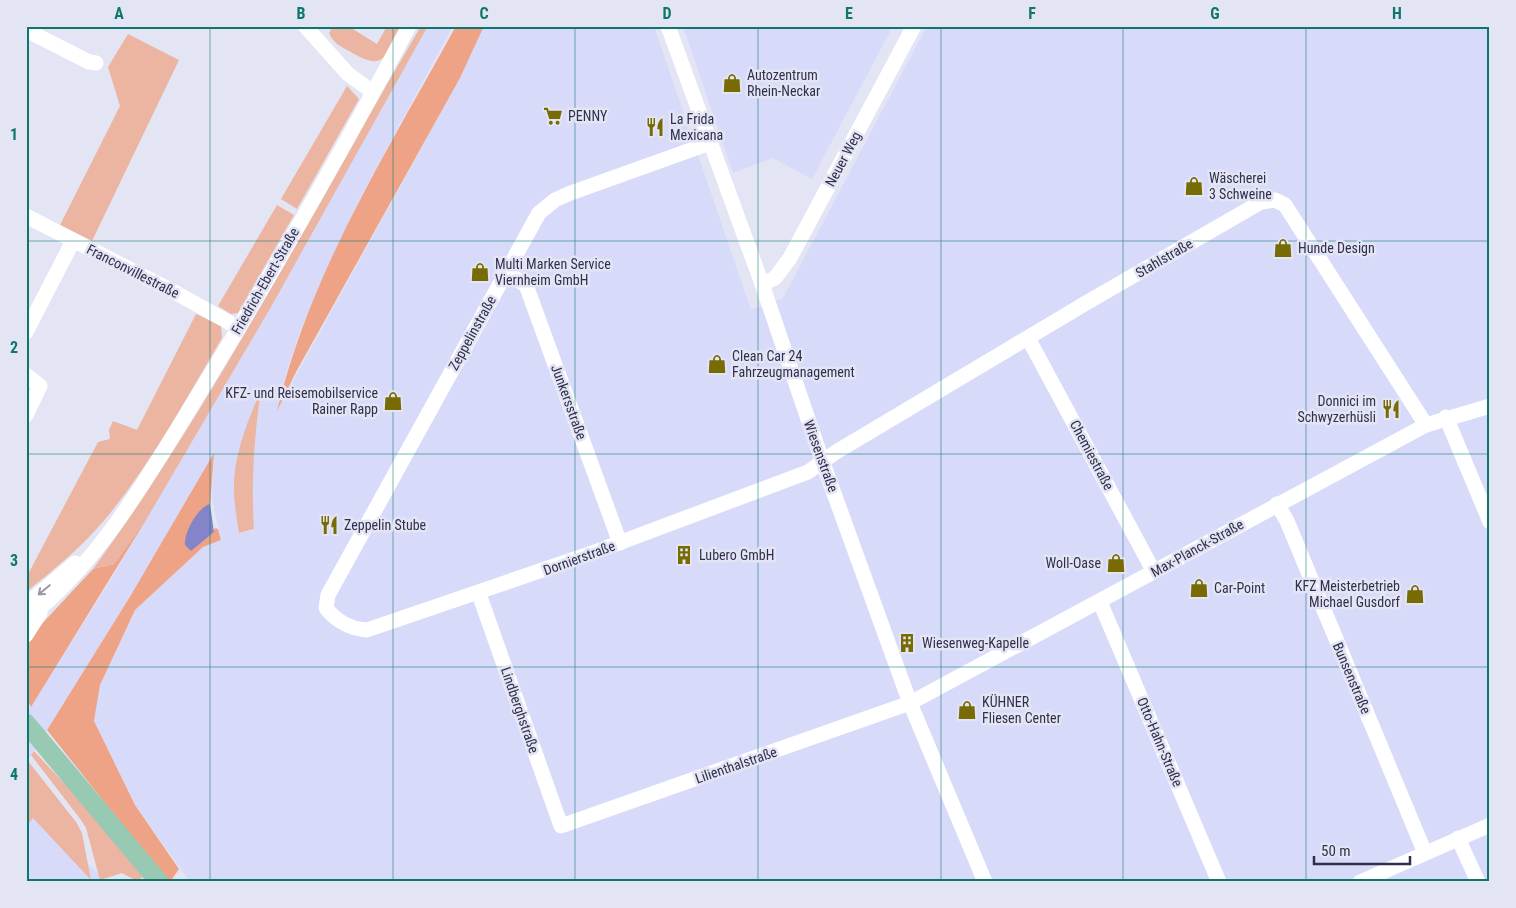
<svg xmlns="http://www.w3.org/2000/svg" width="1516" height="908" font-family="'Roboto Condensed',sans-serif">
<style>
.built{fill:#d8dafa;fill-rule:evenodd}
.green{fill:#ebb5a1}
.forest{fill:#efa386}
.water{fill:#8385c8}
.lines{fill:none;stroke-linecap:round;stroke-linejoin:round}
.minor{stroke:#fff;stroke-width:15}
.major{stroke:#98cab3;stroke-width:19}
.oneway{stroke:#9898a6}
.grid{fill:none;stroke:#0f766e;stroke-width:1;stroke-opacity:0.55}
.labels{text-anchor:middle;dominant-baseline:central;stroke-width:5;stroke-linejoin:round;paint-order:stroke}
.poi-label{font-size:14px;fill:#30304c;stroke:#e4e5f4;text-anchor:start}
.street-label{font-size:14px;fill:#30304c;stroke:#e4e5f4}
.neatline{fill:none;stroke:#0f766e;stroke-width:2}
.grid-label{font-size:16px;text-anchor:middle;font-weight:bold;fill:#0f766e}
</style>
<rect width="100%" height="100%" fill="#e4e5f4"/>
<!-- built -->
<g class="built">
<path d="M 428,26 L 453,26 L 360,198 L 327,269 L 300,331 L 286,373 L 278,408 L 460,78 L 484,26 L 654,26 L 751,310 L 783,298 L 927,26 L 1490,26 L 1490,882 L 190,882 L 135,805 L 94,721 L 100,685 L 135,610 L 203,547 L 221,540 L 212,499 L 214,455 L 131,595 L 26,763 L 26,714 L 110,581 L 271,307 ZM 261,393 L 254,442 L 252,490 L 254,530 L 240,533 L 234,494 L 237,458 L 250,416 Z"/>
<path d="M 683,26 L 893,26 L 812,179 L 773,158 L 733,173 Z"/>
<path d="M 33,807 L 87,863 L 107,882 L 26,882 L 26,816 Z"/>
</g>
<!-- green -->
<g class="green">
<path d="M 333,26 L 348,26 L 377,44 L 387,26 L 401,26 C 385,57 385,73 349,51 C 340,46 333,43 329,33 Z"/>
<path d="M 421,26 L 428,26 L 271,307 L 146,520 L 114,564 L 93,569 C 218,398 313,208 421,26 Z"/>
<path d="M 128,34 L 179,60 L 92,241 L 60,225 L 120,106 L 108,67 Z"/>
<path d="M 347,86 L 359,99 L 297,209 L 281,199 Z"/>
<path d="M 277,205 L 294,215 L 238,313 L 231,314 L 218,306 Z"/>
<path d="M 196,314 L 221,326 L 222,338 C 186,399 152,462 107,517 C 83,546 55,569 26,592 L 26,578 L 98,442 L 110,439 L 109,430 L 113,421 L 137,430 Z"/>
<path d="M 261,390 C 254,438 251,482 254,529 L 239,533 C 237,521 235,507 234,495 C 232,458 247,423 261,390 Z"/>
<path d="M 34,751 L 87,808 L 143,877 L 137,881 L 122,873 L 100,880 L 86,828 L 81,820 L 31,755 Z"/>
<path d="M 28,761 L 76,822 L 82,833 L 91,880 L 33,818 L 26,826 Z"/>
</g>
<!-- forest -->
<g class="forest">
<path d="M 456,26 L 484,26 L 460,78 L 296,372 L 277,411 C 310,272 388,150 456,26 Z"/>
<path d="M 214,453 L 210,507 L 213,532 L 215,528 L 218,529 L 221,540 L 203,547 L 135,610 L 100,685 L 94,721 L 135,805 L 179,869 L 170,882 L 168,882 L 47,730 L 131,595 Z"/>
<path d="M 146,520 L 31,707 L 26,699 L 26,648 L 38,628 L 93,569 L 114,564 Z"/>
</g>
<!-- water -->
<path class="water" d="M 210,504 L 214,532 L 191,551 L 185,545 C 183,533 199,506 210,504 Z"/>
<g class="lines">
<!-- minor -->
<g class="minor">
<path d="M 305,26 L 348,74 L 373,92"/>
<path d="M 668,26 L 762,284 L 823,463 L 910,703 L 985,882"/>
<path d="M 26,30 L 89,62 L 96,63"/>
<path d="M 710,143 L 568,194 L 555,200 L 539,213 L 328,595 L 326,608 C 336,621 351,629 367,630 L 592,553 L 808,472 L 836,452 L 1086,303 L 1261,202 L 1275,200 L 1285,205 L 1426,425"/>
<path d="M 26,216 L 178,294 L 239,328"/>
<path d="M 505,272 L 526,285 L 620,543"/>
<path d="M 762,284 L 775,278 L 790,258 L 914,26"/>
<path d="M 26,332 L 73,241"/>
<path d="M 1028,338 L 1154,572"/>
<path d="M 26,375 L 40,386 L 26,415"/>
<path d="M 1446,417 L 1490,522"/>
<path d="M 1277,504 L 1287,521 L 1425,853"/>
<path d="M 479,594 L 561,826 L 910,703 L 1426,425 L 1490,406"/>
<path d="M 1100,602 L 1219,882"/>
<path d="M 26,605 L 75,563"/>
<path d="M 26,620 C 103,559 152,470 203,387 C 275,269 344,148 409,26"/>
<path d="M 26,635 L 40,613"/>
<path d="M 1458,838 L 1478,882"/>
<path d="M 1360,882 L 1490,825"/>
</g>
<!-- major -->
<path class="major" d="M 26,723 L 159,882"/>
</g>
<!-- one-way arrows -->
<defs><path id="oneway-shaft" d="M-6 0H5M1.5-3L5.5 0L1.5 3" fill="none" stroke-width="1.6" stroke-linecap="round" stroke-linejoin="round" transform="scale(1.25)"/></defs>
<use class="oneway" href="#oneway-shaft" transform="translate(44 590) rotate(140)"/>
<!-- grid -->
<path class="grid" d="M 210,26 L 210,882M 393,26 L 393,882M 575,26 L 575,882M 758,26 L 758,882M 941,26 L 941,882M 1123,26 L 1123,882M 1306,26 L 1306,882M 26,241 L 1490,241M 26,454 L 1490,454M 26,667 L 1490,667"/>
<!-- icons -->
<defs>
<g id="shop-bare" transform="scale(1.5)"><path d="M-5-2.5h2.3a2.7 3.5 0 0 1 5.4 0H5L5.5 6h-11ZM-1.5-2.5h3a1.5 2.3 0 0 0-3 0Z" fill="#766b04" stroke="#e4e5f4" stroke-width="2.5" paint-order="stroke"/></g>
<g id="supermarket-bare" transform="scale(1.5)"><path d="M-6-5.5h2.5l.6 2H6L4.5 2H-2.5L-4.4-4H-6ZM-1.5 3.2a1.3 1.3 0 1 0 .1 0ZM3 3.2a1.3 1.3 0 1 0 .1 0Z" fill="#766b04" stroke="#e4e5f4" stroke-width="2.5" paint-order="stroke"/></g>
<g id="restaurant-bare" transform="scale(1.5)"><path d="M-5-6h1v4h1v-4h1v4h1v-4h1v5L-1.5 .5V6h-2V.5L-5-1ZM5-6V6H3V1.5H1.5Q1.5-4 5-6Z" fill="#766b04" stroke="#e4e5f4" stroke-width="2.5" paint-order="stroke"/></g>
<g id="building-bare" transform="scale(1.5)"><path d="M-4-6H4V6H1V3H-1V6H-4ZM-2.5-4.3h1.7v1.8h-1.7ZM.8-4.3h1.7v1.8H.8ZM-2.5-1h1.7V.8h-1.7ZM.8-1h1.7V.8H.8Z" fill="#766b04" stroke="#e4e5f4" stroke-width="2.5" paint-order="stroke"/></g>
</defs>
<g fill-rule="evenodd">
<use href="#shop-bare" x="732" y="83"/>
<use href="#supermarket-bare" x="553" y="116"/>
<use href="#restaurant-bare" x="655" y="127"/>
<use href="#shop-bare" x="1194" y="186"/>
<use href="#shop-bare" x="1283" y="248"/>
<use href="#shop-bare" x="480" y="272"/>
<use href="#shop-bare" x="717" y="364"/>
<use href="#shop-bare" x="393" y="401"/>
<use href="#restaurant-bare" x="1391" y="409"/>
<use href="#restaurant-bare" x="329" y="525"/>
<use href="#building-bare" x="684" y="555"/>
<use href="#shop-bare" x="1116" y="563"/>
<use href="#shop-bare" x="1199" y="588"/>
<use href="#shop-bare" x="1415" y="594"/>
<use href="#building-bare" x="907" y="643"/>
<use href="#shop-bare" x="967" y="710"/>
</g>
<g class="labels">
<!-- poi labels -->
<g class="poi-label">
<text x="747" y="75">Autozentrum<tspan x="747" dy="16">Rhein-Neckar</tspan></text>
<text x="568" y="116">PENNY</text>
<text x="670" y="119">La Frida<tspan x="670" dy="16">Mexicana</tspan></text>
<text x="1209" y="178">Wäscherei<tspan x="1209" dy="16">3 Schweine</tspan></text>
<text x="1298" y="248">Hunde Design</text>
<text x="495" y="264">Multi Marken Service<tspan x="495" dy="16">Viernheim GmbH</tspan></text>
<text x="732" y="356">Clean Car 24<tspan x="732" dy="16">Fahrzeugmanagement</tspan></text>
<text x="378" y="393" text-anchor="end">KFZ- und Reisemobilservice<tspan x="378" dy="16">Rainer Rapp</tspan></text>
<text x="1376" y="401" text-anchor="end">Donnici im<tspan x="1376" dy="16">Schwyzerhüsli</tspan></text>
<text x="344" y="525">Zeppelin Stube</text>
<text x="699" y="555">Lubero GmbH</text>
<text x="1101" y="563" text-anchor="end">Woll-Oase</text>
<text x="1400" y="586" text-anchor="end">KFZ Meisterbetrieb<tspan x="1400" dy="16">Michael Gusdorf</tspan></text>
<text x="1214" y="588">Car-Point</text>
<text x="922" y="643">Wiesenweg-Kapelle</text>
<text x="982" y="702">KÜHNER<tspan x="982" dy="16">Fliesen Center</tspan></text>
</g>
<!-- street labels -->
<g class="street-label">
<text transform="translate(843 159) rotate(-62)">Neuer Weg</text>
<text transform="translate(1164 258) rotate(-30)">Stahlstraße</text>
<text transform="translate(133 271) rotate(27)">Franconvillestraße</text>
<text transform="translate(265 281) rotate(-60)">Friedrich-Ebert-Straße</text>
<text transform="translate(472 333) rotate(-61)">Zeppelinstraße</text>
<text transform="translate(569 402) rotate(70)">Junkersstraße</text>
<text transform="translate(1092 455) rotate(62)">Chemiestraße</text>
<text transform="translate(821 456) rotate(70)">Wiesenstraße</text>
<text transform="translate(1197 548) rotate(-29)">Max-Planck-Straße</text>
<text transform="translate(579 558) rotate(-20)">Dornierstraße</text>
<text transform="translate(1352 678) rotate(67)">Bunsenstraße</text>
<text transform="translate(520 710) rotate(71)">Lindberghstraße</text>
<text transform="translate(1160 742) rotate(67)">Otto-Hahn-Straße</text>
<text transform="translate(736 765) rotate(-19)">Lilienthalstraße</text>
</g>
</g>
<!-- border -->
<rect width="1516" height="908" fill="none" stroke="#e4e5f4" stroke-width="55"/>
<!-- scale -->
<path d="M1314 856v8h96v-8" fill="none" stroke="#30304c" stroke-width="2.5"/>
<text x="1321" y="856" font-size="15" fill="#30304c" stroke="#e4e5f4" stroke-width="4" paint-order="stroke">50 m</text>
<rect x="28" y="28" width="1460" height="852" class="neatline"/>
<g class="grid-label">
<text x="119" y="19">A</text>
<text x="301" y="19">B</text>
<text x="484" y="19">C</text>
<text x="667" y="19">D</text>
<text x="849" y="19">E</text>
<text x="1032" y="19">F</text>
<text x="1215" y="19">G</text>
<text x="1397" y="19">H</text>
<text x="14" y="140">1</text>
<text x="14" y="353">2</text>
<text x="14" y="566">3</text>
<text x="14" y="780">4</text>
</g>
</svg>
